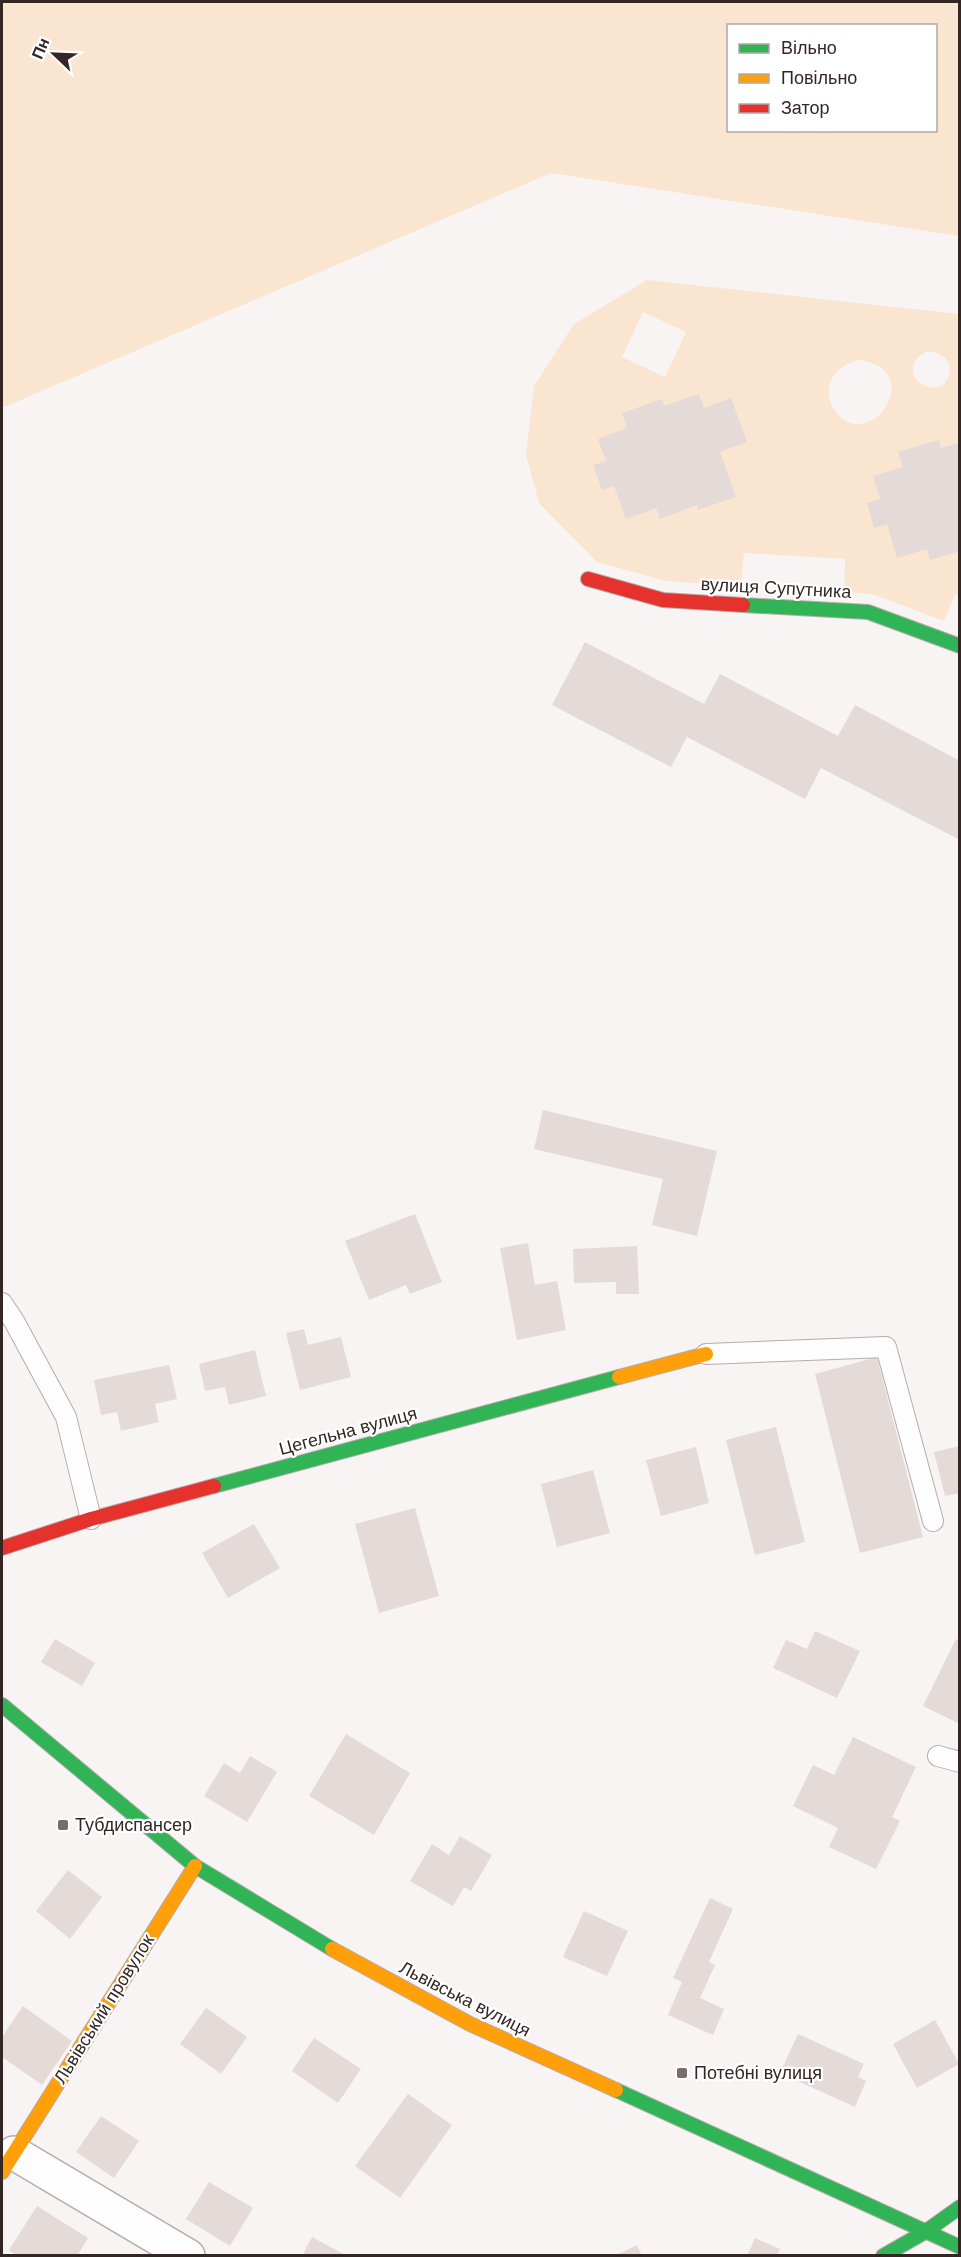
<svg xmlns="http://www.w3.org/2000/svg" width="961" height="2257" font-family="Arial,sans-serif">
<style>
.green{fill:#fae5d0;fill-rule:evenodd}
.building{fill:#e4dad7}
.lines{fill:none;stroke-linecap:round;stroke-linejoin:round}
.lane-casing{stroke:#b5acab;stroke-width:22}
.street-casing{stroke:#b5acab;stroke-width:36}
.fast-casing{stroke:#b5acab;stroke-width:16}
.slow-casing{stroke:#b5acab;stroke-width:16}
.jam-casing{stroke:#b5acab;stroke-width:16}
.lane{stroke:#fefdfd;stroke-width:20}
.street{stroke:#fefdfd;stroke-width:33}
.fast{stroke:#30b455;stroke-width:14}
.slow{stroke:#ff9f0a;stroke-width:14}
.jam{stroke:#e5322d;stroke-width:14}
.poi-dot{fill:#796e6c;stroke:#fff;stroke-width:2}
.labels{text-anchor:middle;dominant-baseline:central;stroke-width:4.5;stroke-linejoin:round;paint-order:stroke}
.street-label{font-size:18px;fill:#342623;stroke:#fff}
.poi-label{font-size:18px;fill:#342623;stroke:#fff;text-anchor:start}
</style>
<rect width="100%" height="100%" fill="#f9f4f4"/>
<!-- green -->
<g class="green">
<path d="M 2,2 L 959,2 L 959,236 L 551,173 L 2,408 ZM 728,26 L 936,26 L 936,130 L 728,130 Z"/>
<path d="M 647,280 L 959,314 L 959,596 L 955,594 L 944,621 L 872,594 L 844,592 L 845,559 L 744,553 L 741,586 L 666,581 L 597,562 L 539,503 L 526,455 L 534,386 L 574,324 ZM 643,312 L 686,332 L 665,377 L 622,357 ZM 927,351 C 939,352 953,359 949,375 C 940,406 888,373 927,351 ZM 858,360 C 929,368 870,456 836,412 C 819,389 834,366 858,360 Z"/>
</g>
<!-- building -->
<g class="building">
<path d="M 699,394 L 704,408 L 731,398 L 747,442 L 720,452 L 736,497 L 698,510 L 697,505 L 660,519 L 656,508 L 626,519 L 614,486 L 602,490 L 593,465 L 606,461 L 598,439 L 627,428 L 622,413 L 662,399 L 664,406 Z"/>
<path d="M 939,440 L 941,448 L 960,443 L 960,551 L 930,560 L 927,549 L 897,558 L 887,524 L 874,528 L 867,503 L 880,499 L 873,476 L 903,467 L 898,452 Z"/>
<path d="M 585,642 L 704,704 L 720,674 L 838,736 L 855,705 L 960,761 L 960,840 L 821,768 L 805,799 L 687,737 L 671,767 L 552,705 Z"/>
<path d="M 543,1110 L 717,1151 L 697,1236 L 652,1225 L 663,1179 L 534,1149 Z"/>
<path d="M 415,1214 L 442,1282 L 410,1294 L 406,1285 L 369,1300 L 345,1241 Z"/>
<path d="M 528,1243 L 535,1285 L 557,1281 L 566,1330 L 517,1340 L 500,1248 Z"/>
<path d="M 637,1246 L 639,1294 L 616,1294 L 616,1282 L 574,1283 L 573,1249 Z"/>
<path d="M 304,1329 L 308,1345 L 341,1337 L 351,1377 L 300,1390 L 286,1333 Z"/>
<path d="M 255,1350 L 266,1396 L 229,1405 L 225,1387 L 205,1391 L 199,1364 Z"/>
<path d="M 877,1357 L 923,1537 L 860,1553 L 815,1374 Z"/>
<path d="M 169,1365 L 177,1399 L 155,1404 L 159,1422 L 121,1431 L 117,1412 L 101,1415 L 94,1380 Z"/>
<path d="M 776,1427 L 805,1542 L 755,1555 L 726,1440 Z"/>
<path d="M 960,1446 L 960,1493 L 945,1496 L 934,1452 Z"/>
<path d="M 696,1447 L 709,1503 L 661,1516 L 646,1460 Z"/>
<path d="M 593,1470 L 610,1533 L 557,1547 L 541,1484 Z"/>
<path d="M 415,1508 L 439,1596 L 379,1613 L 355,1524 Z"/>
<path d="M 254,1524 L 280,1568 L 228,1598 L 202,1553 Z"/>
<path d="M 815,1631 L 860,1651 L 837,1698 L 773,1668 L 786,1640 L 807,1649 Z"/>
<path d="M 55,1639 L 95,1663 L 82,1686 L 41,1662 Z"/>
<path d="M 956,1639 L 960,1641 L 960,1724 L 923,1706 Z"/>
<path d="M 346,1734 L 410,1773 L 374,1835 L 309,1796 Z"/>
<path d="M 853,1737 L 916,1767 L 892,1817 L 900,1821 L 876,1869 L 829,1847 L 838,1828 L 793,1806 L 813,1765 L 834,1775 Z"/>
<path d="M 250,1756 L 277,1772 L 247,1822 L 204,1796 L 224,1763 L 240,1773 Z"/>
<path d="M 460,1836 L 492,1855 L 471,1891 L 464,1887 L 453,1906 L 410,1881 L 432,1844 L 449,1855 Z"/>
<path d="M 68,1870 L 102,1897 L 70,1939 L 36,1911 Z"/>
<path d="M 710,1898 L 733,1909 L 709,1962 L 715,1965 L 700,1998 L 724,2009 L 713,2035 L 668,2015 L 682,1982 L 673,1978 Z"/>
<path d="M 584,1911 L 628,1931 L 607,1976 L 563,1957 Z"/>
<path d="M 23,2006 L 72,2041 L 42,2085 L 2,2057 L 2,2037 Z"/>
<path d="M 206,2008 L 247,2037 L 221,2074 L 180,2044 Z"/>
<path d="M 935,2020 L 959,2064 L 917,2088 L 893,2044 Z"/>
<path d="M 798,2034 L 864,2064 L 858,2077 L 866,2081 L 855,2107 L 780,2073 Z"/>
<path d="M 314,2038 L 361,2069 L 338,2103 L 292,2071 Z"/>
<path d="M 408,2094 L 452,2125 L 400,2198 L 355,2166 Z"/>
<path d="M 101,2116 L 139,2141 L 114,2178 L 76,2152 Z"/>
<path d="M 209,2182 L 253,2208 L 230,2246 L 186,2219 Z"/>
<path d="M 37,2206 L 88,2238 L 77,2256 L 17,2256 L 9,2250 Z"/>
<path d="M 312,2237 L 347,2256 L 302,2256 Z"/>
<path d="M 755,2238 L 780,2249 L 777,2256 L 747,2256 Z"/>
<path d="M 637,2245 L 642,2256 L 614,2256 Z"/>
</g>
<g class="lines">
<!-- lane casing -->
<g class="lane-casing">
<g id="lane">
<path d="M 2,1303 L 14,1321 L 66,1417 L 91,1519"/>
<path d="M 706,1354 L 886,1347 L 933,1521"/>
<path d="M 938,1756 L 960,1762"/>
</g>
</g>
<!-- street casing -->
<g class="street-casing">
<path id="street" d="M 14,2153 L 188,2256"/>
</g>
<!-- fast casing -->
<g class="fast-casing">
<g id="fast">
<path d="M 743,605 L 868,612 L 960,646"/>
<path d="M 214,1486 L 619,1377"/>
<path d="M 2,1705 L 195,1866 L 332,1949"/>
<path d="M 616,2090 L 960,2247"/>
<path d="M 883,2256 L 925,2232 L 960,2207"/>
</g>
</g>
<!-- slow casing -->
<g class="slow-casing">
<g id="slow">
<path d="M 619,1377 L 706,1354"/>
<path d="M 332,1949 L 470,2024 L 616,2090"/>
<path d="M 2,2172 L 195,1866"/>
</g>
</g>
<!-- jam casing -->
<g class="jam-casing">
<g id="jam">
<path d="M 588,579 L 663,600 L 743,605"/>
<path d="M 2,1548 L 91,1519 L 214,1486"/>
</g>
</g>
<!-- lane -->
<use href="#lane" class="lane"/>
<!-- street -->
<use href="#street" class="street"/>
<!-- fast -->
<use href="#fast" class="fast"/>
<!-- slow -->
<use href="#slow" class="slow"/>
<!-- jam -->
<use href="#jam" class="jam"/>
</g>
<!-- markers -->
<g class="poi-dot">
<rect x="57" y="1819" width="12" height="12" rx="3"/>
<rect x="676" y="2067" width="12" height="12" rx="3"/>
</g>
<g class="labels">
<!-- street labels -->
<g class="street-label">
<text transform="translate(776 588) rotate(3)">вулиця Супутника</text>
<text transform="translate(348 1431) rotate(-15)">Цегельна вулиця</text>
<text transform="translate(465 1999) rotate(27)">Львівська вулиця</text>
<text transform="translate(104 2009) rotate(-58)">Львівський провулок</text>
</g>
<!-- poi labels -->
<g class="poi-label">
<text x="75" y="1825">Тубдиспансер</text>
<text x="694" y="2073">Потебні вулиця</text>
</g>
</g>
<!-- border -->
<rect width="961" height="2257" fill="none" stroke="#342623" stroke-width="6"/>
<!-- legend -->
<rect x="727" y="24" width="210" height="108" fill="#ffffff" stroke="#aea8a7" stroke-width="1.5"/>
<rect x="739" y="44" width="30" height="9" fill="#30b455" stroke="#aea8a7" stroke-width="1.5"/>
<text x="781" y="54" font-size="18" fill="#342623">Вільно</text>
<rect x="739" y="74" width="30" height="9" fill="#ff9f0a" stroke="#aea8a7" stroke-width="1.5"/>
<text x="781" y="84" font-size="18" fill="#342623">Повільно</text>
<rect x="739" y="104" width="30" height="9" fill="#e5322d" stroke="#aea8a7" stroke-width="1.5"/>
<text x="781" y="114" font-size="18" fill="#342623">Затор</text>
<!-- north arrow -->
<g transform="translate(54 54) rotate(293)" stroke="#ffffff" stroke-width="4.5" paint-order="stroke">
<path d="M0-4.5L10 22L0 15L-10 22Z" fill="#342623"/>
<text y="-9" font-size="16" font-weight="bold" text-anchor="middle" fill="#342623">Пн</text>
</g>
</svg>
